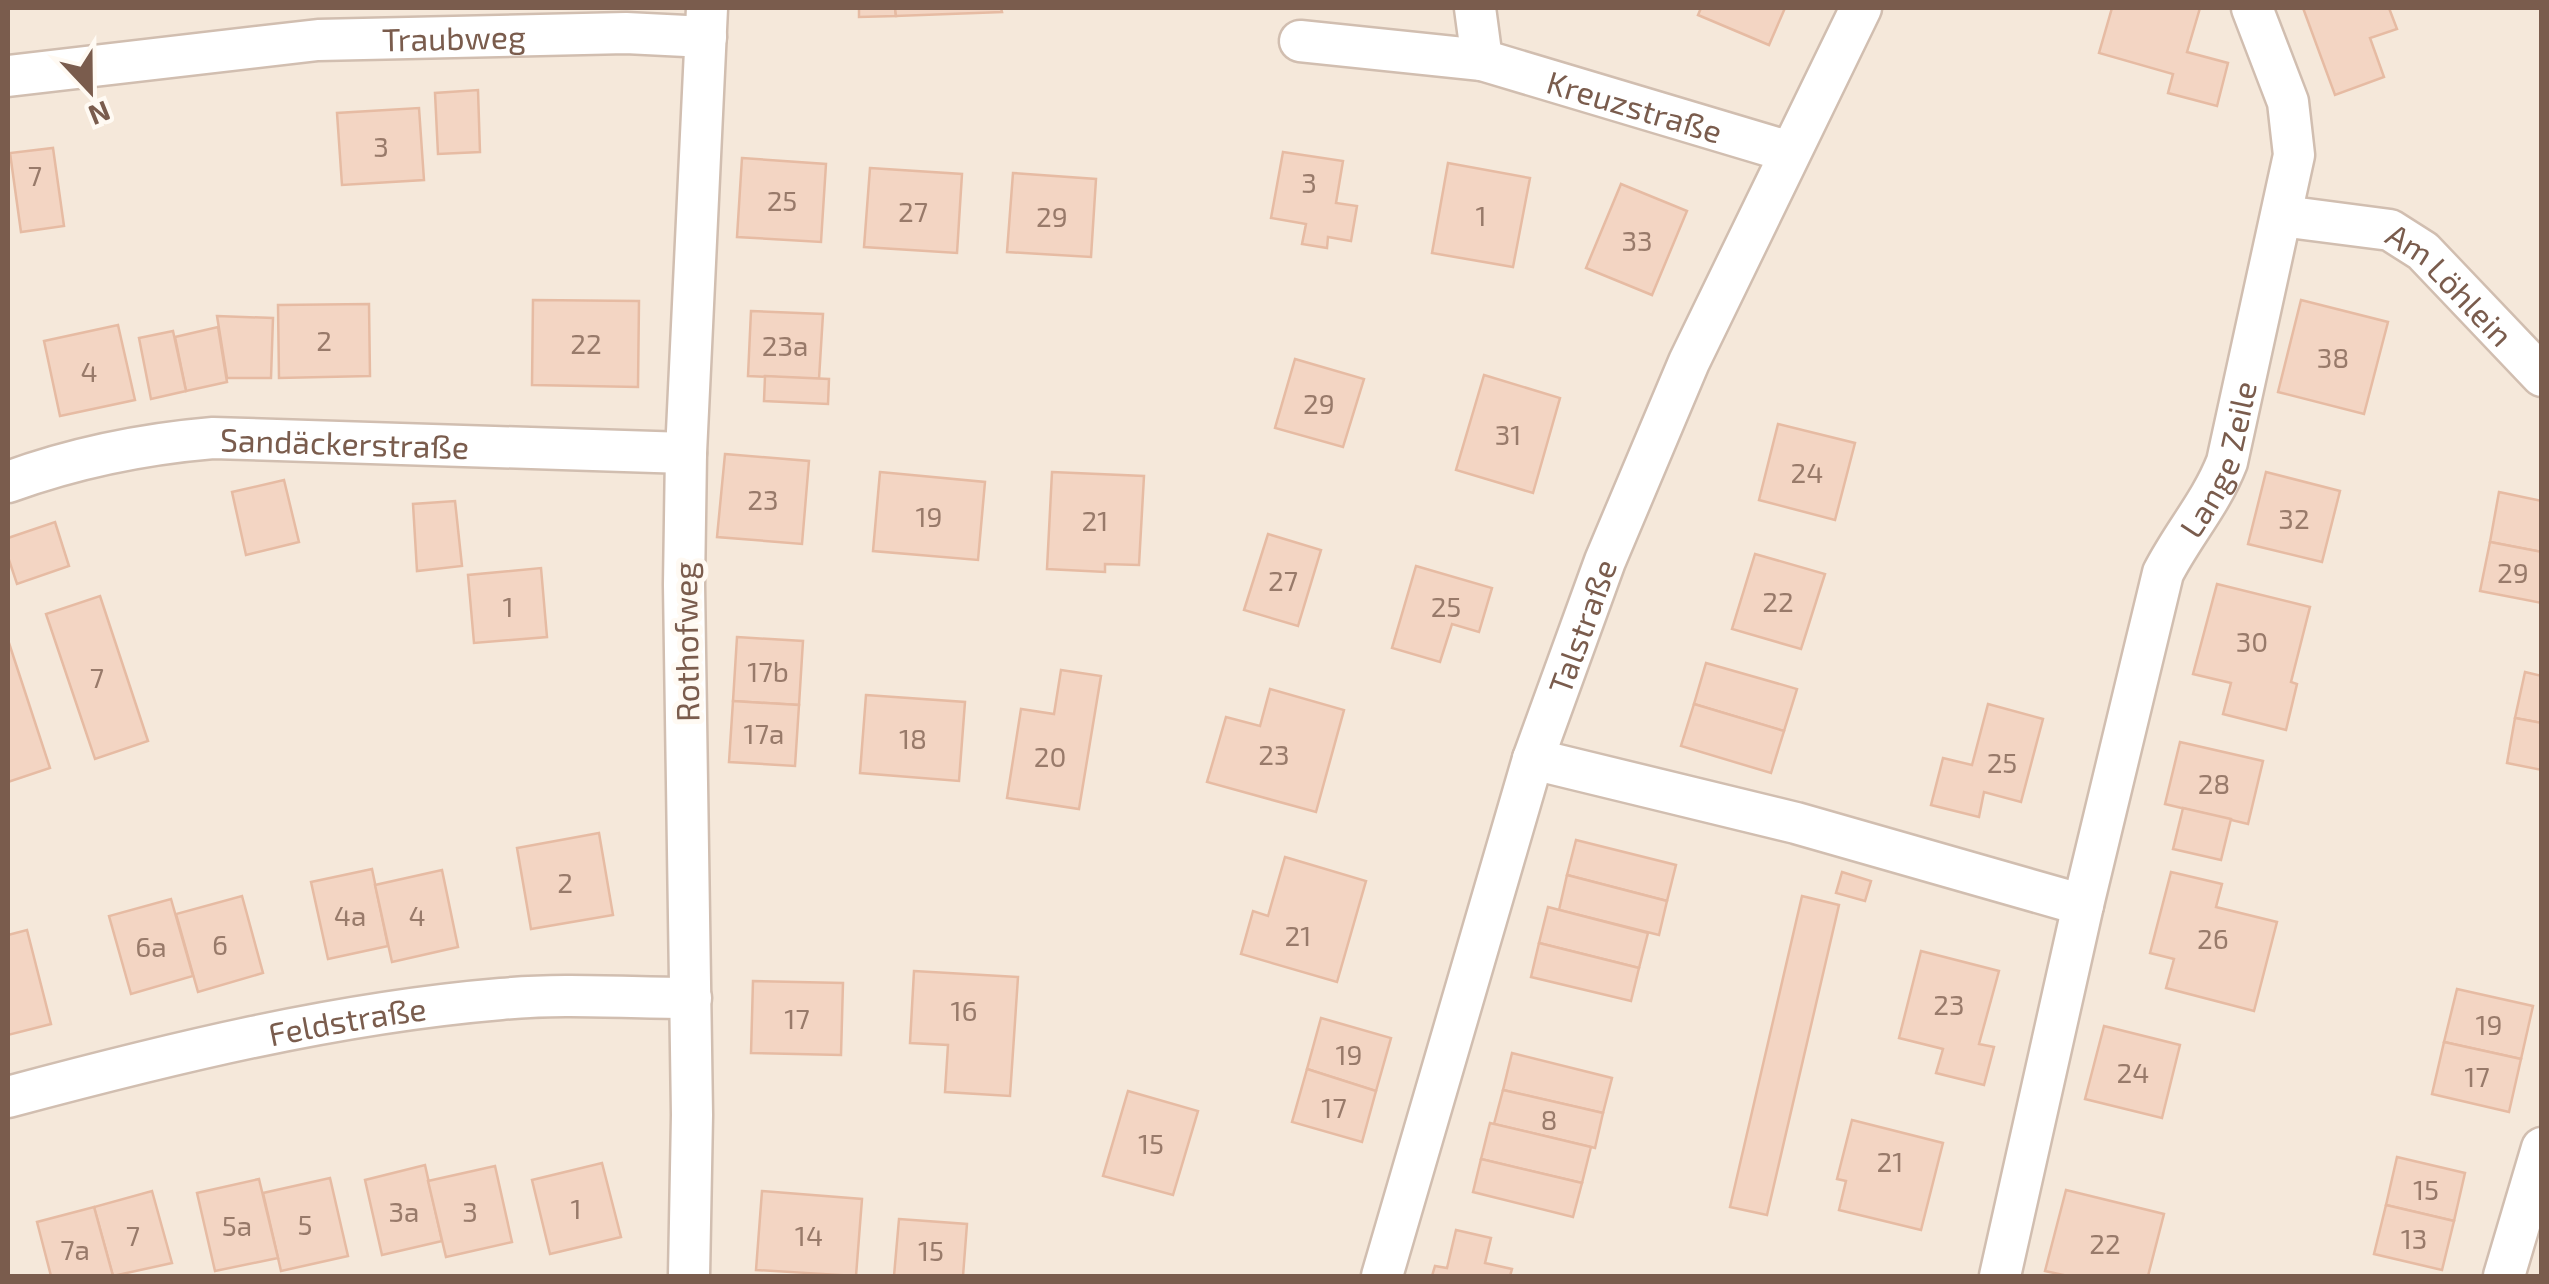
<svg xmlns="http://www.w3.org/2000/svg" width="2549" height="1284" font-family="'Exo 2',sans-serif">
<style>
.residential{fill:#f5e8da}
.building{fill:#f3d5c3;stroke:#e6bba3;stroke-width:2.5}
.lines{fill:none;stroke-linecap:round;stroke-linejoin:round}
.minor-casing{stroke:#d1beb0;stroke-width:45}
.minor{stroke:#fff;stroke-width:40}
.labels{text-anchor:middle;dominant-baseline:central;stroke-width:10;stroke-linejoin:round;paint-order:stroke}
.number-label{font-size:28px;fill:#987a6a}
.street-label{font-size:32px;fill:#7a5c4d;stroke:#fffaf3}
</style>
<rect width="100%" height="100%" fill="#fdf6ec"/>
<!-- residential -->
<rect class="residential" x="8" y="8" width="2533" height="1268"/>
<!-- building -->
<g class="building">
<path d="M 859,8 L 895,8 L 896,16 L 859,17 Z"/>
<path d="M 895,8 L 1001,8 L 1002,12 L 896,16 Z"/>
<path d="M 1701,8 L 1785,8 L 1769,45 L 1698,15 Z"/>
<path d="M 2112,8 L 2200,8 L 2187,52 L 2228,63 L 2217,106 L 2168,93 L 2173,74 L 2099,53 Z"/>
<path d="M 2303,8 L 2389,8 L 2397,29 L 2370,38 L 2384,77 L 2335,95 Z"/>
<path d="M 478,90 L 480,152 L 438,154 L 435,93 Z"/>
<path d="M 419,108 L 424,180 L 342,185 L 337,113 Z"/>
<path d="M 53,148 L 64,226 L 21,232 L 10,153 Z"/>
<path d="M 1283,152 L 1343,161 L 1336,203 L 1357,206 L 1351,241 L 1328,237 L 1327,248 L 1302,244 L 1306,224 L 1271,218 Z"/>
<path d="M 742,158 L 826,164 L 821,242 L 737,237 Z"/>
<path d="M 1448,163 L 1530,178 L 1513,267 L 1432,253 Z"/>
<path d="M 870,168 L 962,174 L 957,253 L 864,247 Z"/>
<path d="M 1013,173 L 1096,179 L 1091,257 L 1007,252 Z"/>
<path d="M 1621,184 L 1687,211 L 1652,295 L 1586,268 Z"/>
<path d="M 533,300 L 639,301 L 638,387 L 532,385 Z"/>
<path d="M 2301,300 L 2388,322 L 2364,414 L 2278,392 Z"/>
<path d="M 369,304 L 370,376 L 279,378 L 278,305 Z"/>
<path d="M 751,311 L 823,314 L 819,379 L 748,376 Z"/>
<path d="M 217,316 L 273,318 L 271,378 L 227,378 Z"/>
<path d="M 118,325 L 135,400 L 60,416 L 44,341 Z"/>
<path d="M 218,327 L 227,382 L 186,391 L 175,337 Z"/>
<path d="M 173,331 L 186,391 L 151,399 L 139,338 Z"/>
<path d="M 1295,359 L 1364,379 L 1343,447 L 1275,428 Z"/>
<path d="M 1484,375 L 1560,398 L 1533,493 L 1456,470 Z"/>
<path d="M 765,376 L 829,379 L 828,404 L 764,401 Z"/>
<path d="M 1778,424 L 1855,443 L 1835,520 L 1759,500 Z"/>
<path d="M 725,454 L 809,461 L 802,544 L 717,537 Z"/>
<path d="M 880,472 L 985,482 L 978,560 L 873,551 Z"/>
<path d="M 1052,472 L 1144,476 L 1139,565 L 1105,564 L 1105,572 L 1047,569 Z"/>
<path d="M 2266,472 L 2340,491 L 2322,562 L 2248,544 Z"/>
<path d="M 284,480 L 299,542 L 246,555 L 232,492 Z"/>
<path d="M 2499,492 L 2542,501 L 2542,552 L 2490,542 Z"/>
<path d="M 455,501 L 462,566 L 417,571 L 413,504 Z"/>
<path d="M 55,522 L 69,566 L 17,584 L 8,557 L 8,538 Z"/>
<path d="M 1268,534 L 1321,550 L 1298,626 L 1244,610 Z"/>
<path d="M 2490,542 L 2542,552 L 2542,603 L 2480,591 Z"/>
<path d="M 1755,554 L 1825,574 L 1801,649 L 1732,629 Z"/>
<path d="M 1416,566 L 1492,588 L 1479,632 L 1452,624 L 1440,662 L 1392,648 Z"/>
<path d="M 541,568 L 547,637 L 474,643 L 468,575 Z"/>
<path d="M 2217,584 L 2310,607 L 2291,682 L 2297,684 L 2286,730 L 2223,714 L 2231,683 L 2193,674 Z"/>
<path d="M 100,596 L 148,741 L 95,759 L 46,614 Z"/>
<path d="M 737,637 L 803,641 L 799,705 L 733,701 Z"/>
<path d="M 8,640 L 50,768 L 8,782 Z"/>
<path d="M 1706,663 L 1797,689 L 1784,731 L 1694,704 Z"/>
<path d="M 1061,670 L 1101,676 L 1079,809 L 1007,798 L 1021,709 L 1054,714 Z"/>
<path d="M 2525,672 L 2542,676 L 2542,723 L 2515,718 Z"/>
<path d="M 1270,689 L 1344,710 L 1316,812 L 1207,782 L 1226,717 L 1260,726 Z"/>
<path d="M 866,695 L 965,702 L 959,781 L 860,773 Z"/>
<path d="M 733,701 L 799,705 L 795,766 L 729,762 Z"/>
<path d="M 1694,704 L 1784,731 L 1771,773 L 1681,746 Z"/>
<path d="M 1988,704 L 2043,719 L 2021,802 L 1984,792 L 1979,817 L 1931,805 L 1943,758 L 1972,765 Z"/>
<path d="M 2515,718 L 2542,723 L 2542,770 L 2507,763 Z"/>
<path d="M 2180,742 L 2263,761 L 2248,824 L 2165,804 Z"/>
<path d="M 2183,808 L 2231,819 L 2221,860 L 2173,849 Z"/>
<path d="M 599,833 L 613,915 L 531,929 L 517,848 Z"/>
<path d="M 1576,840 L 1676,865 L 1667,901 L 1567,875 Z"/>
<path d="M 1285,857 L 1366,881 L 1337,982 L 1241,954 L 1253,911 L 1268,916 Z"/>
<path d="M 372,869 L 388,946 L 328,959 L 311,882 Z"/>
<path d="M 442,870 L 458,947 L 392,962 L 375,885 Z"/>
<path d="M 1842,872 L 1871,881 L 1865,901 L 1836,893 Z"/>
<path d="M 2171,872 L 2222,884 L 2216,907 L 2277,922 L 2254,1011 L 2166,988 L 2174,959 L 2150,953 Z"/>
<path d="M 1567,875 L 1667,901 L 1659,935 L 1559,910 Z"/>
<path d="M 242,896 L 263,973 L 198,992 L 176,914 Z"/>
<path d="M 1802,896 L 1839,905 L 1767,1215 L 1730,1207 Z"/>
<path d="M 171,899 L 193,976 L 131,994 L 109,916 Z"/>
<path d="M 1548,907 L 1648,933 L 1639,968 L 1539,943 Z"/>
<path d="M 27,930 L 51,1024 L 8,1035 L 8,935 Z"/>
<path d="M 1539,943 L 1639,968 L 1631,1001 L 1531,977 Z"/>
<path d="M 1921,951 L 1999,971 L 1979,1044 L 1994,1047 L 1984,1085 L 1936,1073 L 1943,1049 L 1899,1038 Z"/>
<path d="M 914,971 L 1018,977 L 1010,1096 L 945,1092 L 948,1045 L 910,1043 Z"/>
<path d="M 753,981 L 843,983 L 841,1055 L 751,1053 Z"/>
<path d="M 2457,989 L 2533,1006 L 2521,1059 L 2444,1042 Z"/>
<path d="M 1321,1018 L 1391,1038 L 1376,1091 L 1307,1069 Z"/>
<path d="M 2104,1026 L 2180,1045 L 2162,1118 L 2085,1099 Z"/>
<path d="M 2444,1042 L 2521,1059 L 2509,1112 L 2432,1094 Z"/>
<path d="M 1512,1053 L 1612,1078 L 1603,1113 L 1503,1090 Z"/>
<path d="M 1307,1069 L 1376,1091 L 1362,1142 L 1292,1122 Z"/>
<path d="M 1503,1090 L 1603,1113 L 1595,1148 L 1494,1124 Z"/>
<path d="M 1128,1091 L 1198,1111 L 1173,1195 L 1103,1176 Z"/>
<path d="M 1852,1120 L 1943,1143 L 1921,1230 L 1839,1210 L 1846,1181 L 1837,1179 Z"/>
<path d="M 1490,1123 L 1591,1147 L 1582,1183 L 1481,1159 Z"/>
<path d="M 2397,1157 L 2465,1173 L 2454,1221 L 2386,1205 Z"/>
<path d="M 1481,1159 L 1582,1183 L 1573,1217 L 1473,1192 Z"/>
<path d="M 602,1163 L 621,1237 L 550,1254 L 532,1180 Z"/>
<path d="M 425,1165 L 442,1241 L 382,1255 L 365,1180 Z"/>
<path d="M 495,1166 L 512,1242 L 446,1257 L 428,1181 Z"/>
<path d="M 330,1178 L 348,1256 L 281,1271 L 263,1193 Z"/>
<path d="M 259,1179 L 278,1258 L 215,1271 L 197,1193 Z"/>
<path d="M 2066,1190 L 2164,1214 L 2148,1276 L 2068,1276 L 2045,1271 Z"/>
<path d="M 152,1191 L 172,1263 L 113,1276 L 94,1207 Z"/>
<path d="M 762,1191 L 862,1199 L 856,1276 L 756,1270 Z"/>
<path d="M 2386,1205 L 2454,1221 L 2442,1270 L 2374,1254 Z"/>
<path d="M 94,1207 L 113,1276 L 51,1276 L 37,1222 Z"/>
<path d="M 899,1219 L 967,1224 L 963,1276 L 894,1276 Z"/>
<path d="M 1456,1230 L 1491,1238 L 1485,1263 L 1512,1269 L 1510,1276 L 1432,1276 L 1435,1266 L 1447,1268 Z"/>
</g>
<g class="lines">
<!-- minor casing -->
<g class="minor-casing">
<g id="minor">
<path id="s1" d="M 1475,8 L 1482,60 L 1790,152"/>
<path d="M 1300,41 L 1482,60"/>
<path id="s2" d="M 8,76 L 318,40 L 626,33 L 706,37"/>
<path id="s3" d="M 2282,216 L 2390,230 L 2423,251 L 2542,376"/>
<path id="s4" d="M 8,482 C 74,458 142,444 213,438 L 686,453"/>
<path d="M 1533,759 L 1796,823 L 2083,905"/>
<path id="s5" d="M 8,1097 C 169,1054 334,1013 501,999 C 563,993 628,998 691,998"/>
<path d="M 689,1276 L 692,1115 L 684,585 L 686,453 L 707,8"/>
<path id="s6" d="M 1382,1276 L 1533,759 L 1605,561 L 1689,362 L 1861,8"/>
<path id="s7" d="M 2000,1276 L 2083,905 L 2163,573 C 2183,534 2211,503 2227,462 L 2294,155 L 2288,102 L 2252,8"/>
<path d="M 2504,1276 L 2542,1148"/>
</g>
</g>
<!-- minor -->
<use href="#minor" class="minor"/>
</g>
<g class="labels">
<!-- number labels -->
<g class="number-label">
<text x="381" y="146">3</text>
<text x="35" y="175">7</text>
<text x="1309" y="182">3</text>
<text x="782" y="200">25</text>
<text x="913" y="211">27</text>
<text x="1481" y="215">1</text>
<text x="1052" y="216">29</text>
<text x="1637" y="240">33</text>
<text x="324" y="340">2</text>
<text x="586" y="343">22</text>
<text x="785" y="345">23a</text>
<text x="2333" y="357">38</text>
<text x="89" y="371">4</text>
<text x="1319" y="403">29</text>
<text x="1508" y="434">31</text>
<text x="1807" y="472">24</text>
<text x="763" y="499">23</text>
<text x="929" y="516">19</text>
<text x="2294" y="518">32</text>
<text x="1095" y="520">21</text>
<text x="2513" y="572">29</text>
<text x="1283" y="580">27</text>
<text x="1778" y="601">22</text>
<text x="508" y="606">1</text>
<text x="1446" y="606">25</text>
<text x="2252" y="641">30</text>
<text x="768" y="671">17b</text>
<text x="97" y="677">7</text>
<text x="764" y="733">17a</text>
<text x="913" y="738">18</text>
<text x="1274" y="754">23</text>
<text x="1050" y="756">20</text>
<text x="2002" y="762">25</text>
<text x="2214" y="783">28</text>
<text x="565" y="882">2</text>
<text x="350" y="915">4a</text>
<text x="417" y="915">4</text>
<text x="1298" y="935">21</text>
<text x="2213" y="938">26</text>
<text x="220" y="944">6</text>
<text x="151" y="946">6a</text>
<text x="1949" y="1004">23</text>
<text x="964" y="1010">16</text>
<text x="797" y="1018">17</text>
<text x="2489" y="1024">19</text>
<text x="1349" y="1054">19</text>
<text x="2133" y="1072">24</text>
<text x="2477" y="1076">17</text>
<text x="1334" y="1107">17</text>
<text x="1549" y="1119">8</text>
<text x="1151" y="1143">15</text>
<text x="1890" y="1161">21</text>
<text x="2426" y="1189">15</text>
<text x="576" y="1208">1</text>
<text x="404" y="1211">3a</text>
<text x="470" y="1211">3</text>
<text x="305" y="1224">5</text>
<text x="237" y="1225">5a</text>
<text x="133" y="1235">7</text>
<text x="809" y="1235">14</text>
<text x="2414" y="1238">13</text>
<text x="2105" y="1243">22</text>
<text x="75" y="1249">7a</text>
<text x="931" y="1250">15</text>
</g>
<!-- street labels -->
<g class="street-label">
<text stroke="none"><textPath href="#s2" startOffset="448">Traubweg</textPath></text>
<text stroke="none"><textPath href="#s1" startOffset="212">Kreuzstraße</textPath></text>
<text stroke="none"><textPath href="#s3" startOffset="190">Am Löhlein</textPath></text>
<text stroke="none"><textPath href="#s4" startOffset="342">Sandäckerstraße</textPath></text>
<text stroke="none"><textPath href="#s7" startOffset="850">Lange Zeile</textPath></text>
<text stroke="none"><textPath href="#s6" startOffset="680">Talstraße</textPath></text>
<text transform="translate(685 642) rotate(-91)">Rothofweg</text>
<text stroke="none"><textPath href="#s5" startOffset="348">Feldstraße</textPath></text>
</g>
</g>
<!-- border -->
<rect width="2549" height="1284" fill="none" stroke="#7a5c4d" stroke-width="20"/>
<!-- north arrow -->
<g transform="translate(90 90) rotate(158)" stroke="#fffaf3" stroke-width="8" paint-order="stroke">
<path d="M0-8L18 38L0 25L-18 38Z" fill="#7a5c4d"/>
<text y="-15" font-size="28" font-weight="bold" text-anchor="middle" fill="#7a5c4d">N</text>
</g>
</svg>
